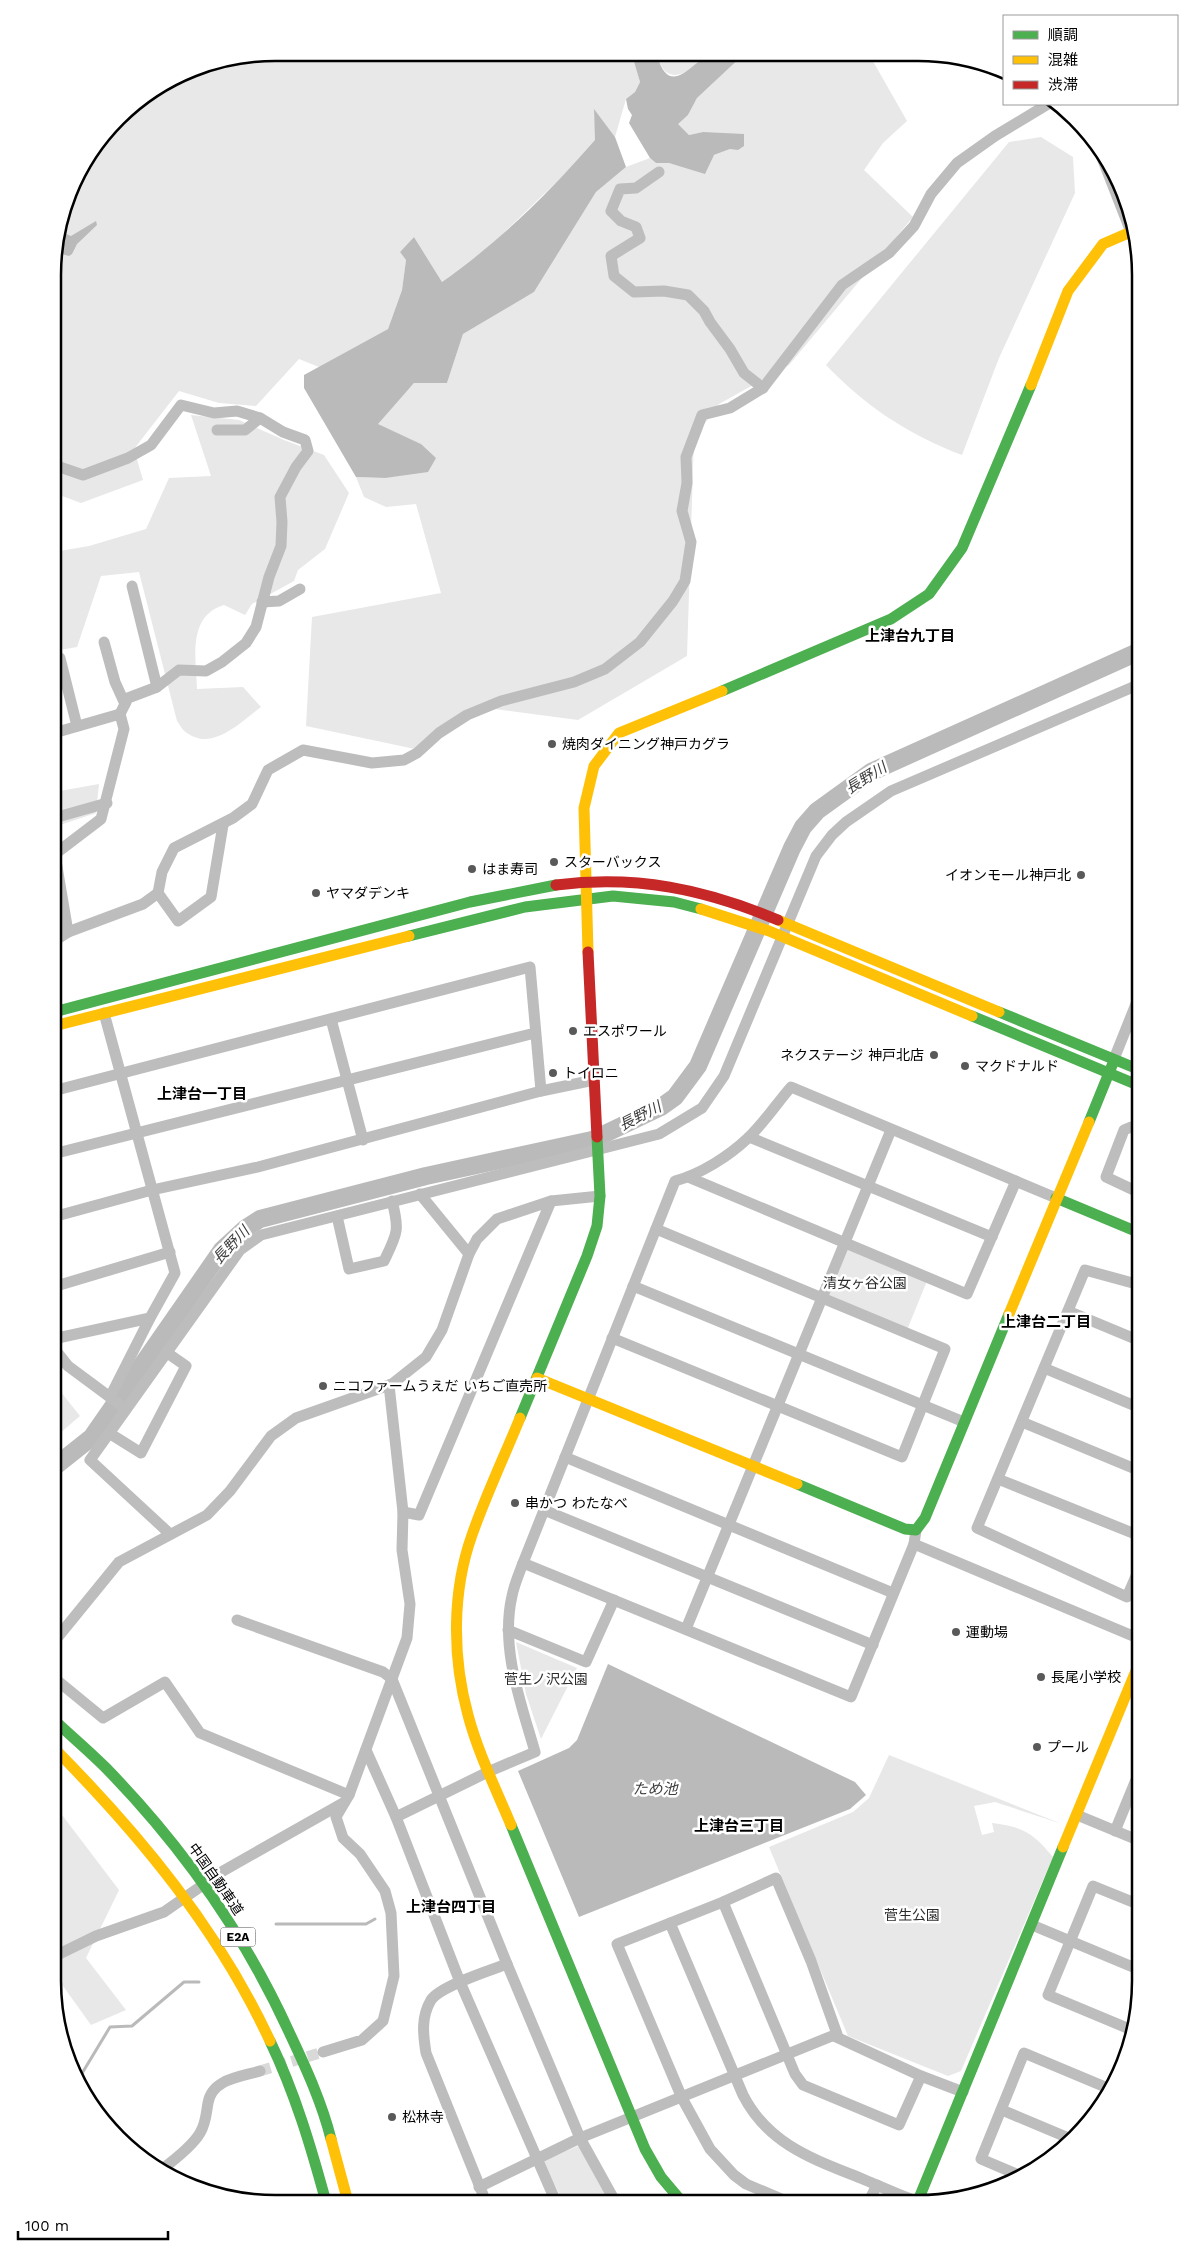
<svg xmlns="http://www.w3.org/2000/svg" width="1193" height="2256" font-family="'Work Sans','Noto Sans JP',sans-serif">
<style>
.green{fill:#e8e8e8}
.water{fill:#bababa}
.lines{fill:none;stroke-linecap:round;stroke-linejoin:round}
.stream{stroke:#bababa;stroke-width:3}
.river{stroke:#bababa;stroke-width:18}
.street-tunnel{stroke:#d9d9d9;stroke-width:11;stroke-dasharray:11 5.5;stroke-linecap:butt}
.street{stroke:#bdbdbd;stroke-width:11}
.fast{stroke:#4caf50;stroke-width:11}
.slow{stroke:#ffc107;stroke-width:11}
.jam{stroke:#c62828;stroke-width:11}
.poi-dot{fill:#595959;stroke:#fff;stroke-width:2}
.labels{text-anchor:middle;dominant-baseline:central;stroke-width:5;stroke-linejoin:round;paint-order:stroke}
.shield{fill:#fff;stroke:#4c4c4c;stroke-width:1}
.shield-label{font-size:12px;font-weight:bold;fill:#000}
.poi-label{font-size:14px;fill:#000;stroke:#fff;text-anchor:start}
.park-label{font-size:14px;fill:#2c2c2c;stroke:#fff}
.street-label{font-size:14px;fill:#000;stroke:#fff}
.neighbourhood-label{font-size:15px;font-weight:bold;fill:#000;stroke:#fff}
.water-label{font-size:15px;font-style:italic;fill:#3d3d3d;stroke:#fff}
.rim{fill:none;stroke:#000;stroke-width:2.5}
</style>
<rect width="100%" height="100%" fill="#fff"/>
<!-- green -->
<g class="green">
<path d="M 275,53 L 632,55 L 640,82 L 635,92 L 626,99 L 615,137 L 594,110 L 596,140 L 573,166 L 490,246 L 442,282 L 414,237 L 400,252 L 406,260 L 402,290 L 388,329 L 319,367 L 299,359 L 256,406 L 219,403 L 179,391 L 134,449 L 143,480 L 81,503 L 54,493 L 54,247 L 76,177 L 128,108 L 190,69 Z"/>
<path d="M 657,55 L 709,55 C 690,70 667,91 657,55 Z"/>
<path d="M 743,55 L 870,56 L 907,121 L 883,143 L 864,170 L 913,217 L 789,365 L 719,404 L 694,438 L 687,656 L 578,720 L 480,707 L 415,749 L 306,726 L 312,617 L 441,593 L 416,504 L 386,507 L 364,497 L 356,477 L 385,478 L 421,444 L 377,424 L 414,383 L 447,383 L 463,334 L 534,292 L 596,192 L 626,167 L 650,158 L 656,163 L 669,163 L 684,167 L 730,149 L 703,132 L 689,135 L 677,124 L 688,115 L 697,98 Z"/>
<path d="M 1041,137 L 1073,157 L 1075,193 L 999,358 L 962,455 C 909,435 865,406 826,365 L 1009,142 Z"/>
<path d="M 191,415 L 239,420 L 284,440 L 324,455 L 349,493 L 325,549 L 298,570 L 294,581 L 252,604 L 245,615 L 224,605 C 187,616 196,659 197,689 L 243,687 L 261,707 C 242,721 213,752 187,733 C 183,731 180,725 177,721 L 139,572 L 101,576 L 77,647 L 54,651 L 54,552 L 89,546 L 146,529 L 169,478 L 211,476 Z"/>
<path d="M 99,784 L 96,813 L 54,827 L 54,792 Z"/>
<path d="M 846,1246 L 927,1281 L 907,1330 L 825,1295 Z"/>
<path d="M 53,1382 L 80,1416 L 53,1439 Z"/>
<path d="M 516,1642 L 577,1668 L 541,1739 L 526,1694 Z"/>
<path d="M 889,1755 L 1062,1824 L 995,1802 L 974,1806 L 982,1835 L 994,1832 L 992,1823 C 1024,1827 1033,1833 1053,1857 L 961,2071 L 948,2076 L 848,2036 L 769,1847 L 853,1812 L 869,1798 Z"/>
<path d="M 53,1803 L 119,1890 L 86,1958 L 126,2010 L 91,2025 L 53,1972 Z"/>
<path d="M 578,2146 L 581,2148 L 611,2203 L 563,2202 L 543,2161 Z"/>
</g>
<!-- water -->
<g class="water">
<path d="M 632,55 L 657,55 C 670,102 694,58 711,55 C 721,53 733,55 743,55 L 697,98 L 688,115 L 678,124 L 689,135 L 703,132 L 744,134 L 744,146 L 738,150 L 730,149 L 714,155 L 705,174 L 669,163 L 656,163 L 650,158 L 629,123 L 632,115 L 628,109 L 626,99 L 635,92 L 640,82 Z"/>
<path d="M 594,109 L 615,137 L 626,167 L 596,192 L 534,292 L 463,334 L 447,383 L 414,383 L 378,424 L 421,444 L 436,458 L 428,472 L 385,478 L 356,477 L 304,388 L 304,375 L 388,329 L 402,290 L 406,260 L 400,252 L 414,237 L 442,282 C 499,242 550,192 595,140 Z"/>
<path d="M 96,221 L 97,225 L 77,244 L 72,254 L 69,256 L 54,252 L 59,231 L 71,236 Z"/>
<path d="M 608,1664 L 855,1782 L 866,1795 L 850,1809 L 579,1917 L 518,1771 L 569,1748 L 577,1740 Z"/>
</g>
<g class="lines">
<!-- stream -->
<g class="stream">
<path d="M 276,1924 L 366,1924 L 375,1919"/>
<path d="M 78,2080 L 110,2027 L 132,2026 L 184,1982 L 199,1982"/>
</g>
<!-- river -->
<path class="river" d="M 53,1468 L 92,1437 L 222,1250 L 246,1228 L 260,1219 L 426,1176 L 592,1140 L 661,1107 L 675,1097 L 698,1066 L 792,848 L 803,827 L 817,811 L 871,772 L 1140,651"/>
<!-- street-tunnel -->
<path class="street-tunnel" d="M 260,2071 L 323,2052"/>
<!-- street -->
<g class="street">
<path d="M 1097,145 L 1131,232"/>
<path d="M 659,172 L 636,188 L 620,189 L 611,211 L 621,221 L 636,227 L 640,238 L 611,256 L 614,276 L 634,292 L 664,291 L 688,295 L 704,311 L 710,322 L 730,349 L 744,373 L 763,388"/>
<path d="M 217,430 L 245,430 L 260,418"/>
<path d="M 54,465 L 83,475 L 128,458 L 151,445 L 181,405 L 214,413 L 237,411 L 260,418 L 283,432 L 305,440 L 308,451 L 296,467 L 280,497 L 282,522 L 281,546 L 269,577 L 256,627 L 246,643 L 222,662 L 206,671 L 179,670 L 157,687 L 128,698 L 120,714 L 124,729 L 101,819 L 55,854"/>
<path d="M 132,586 L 157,687"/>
<path d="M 262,602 L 279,601 L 300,589"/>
<path d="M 104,642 L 115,682 L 125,704"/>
<path d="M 60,658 L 77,726"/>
<path d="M 54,733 L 120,714"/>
<path d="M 54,818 L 107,803"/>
<path d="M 158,893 L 178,921 L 211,897 L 223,825"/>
<path d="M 68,932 L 143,904 L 158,893 L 162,872 L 174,848 L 233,818 L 252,804 L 268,770 L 303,750 L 372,763 L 404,760 L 417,753 L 439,733 L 467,715 L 501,701 L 574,682 L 605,669 L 640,642 L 673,601 L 685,581 L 691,542 L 682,511 L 687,483 L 686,457 L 702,415 L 730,408 L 763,388 L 842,285 L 889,253 L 914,226 L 931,194 L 957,163 L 995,136 L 1048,104"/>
<path d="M 54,941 L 68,932 L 54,849"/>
<path d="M 331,1019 L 363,1140"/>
<path d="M 1114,1059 L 1140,994"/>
<path d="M 541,1091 L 594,1080"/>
<path d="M 749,1137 L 992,1237"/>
<path d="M 53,1154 L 535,1033"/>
<path d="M 688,1177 L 967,1294 L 1016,1181"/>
<path d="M 1140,1193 L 1106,1177 L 1124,1130 L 1131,1127 L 1140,1132"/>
<path d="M 420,1194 L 469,1254"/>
<path d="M 337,1216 L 349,1269 L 384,1261 C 397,1234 400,1231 392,1201"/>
<path d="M 53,1217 L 152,1190 L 258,1167 L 541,1091 L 530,967 L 53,1091"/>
<path d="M 633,1286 L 964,1422"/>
<path d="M 53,1287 L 170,1252"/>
<path d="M 1068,1311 L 1140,1341"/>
<path d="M 612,1338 L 902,1457 L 945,1349 L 656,1229"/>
<path d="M 53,1339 L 150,1318 L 175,1273 L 104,1013"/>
<path d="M 53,1347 L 68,1366 L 126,1409"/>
<path d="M 1044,1368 L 1140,1408"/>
<path d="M 110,1397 L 150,1318"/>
<path d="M 1022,1422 L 1140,1471"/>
<path d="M 109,1433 L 141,1453 L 186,1366 L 166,1352"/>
<path d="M 565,1457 L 893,1593"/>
<path d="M 998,1479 L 1140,1536"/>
<path d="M 544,1510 L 873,1645"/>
<path d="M 403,1512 L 419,1515 L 551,1201"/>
<path d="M 170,1534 L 90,1460 L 240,1250 L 261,1235 L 659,1134 L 702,1108 L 724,1076 L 816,856 L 832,835 L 846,822 L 891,791 L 1140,684"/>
<path d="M 914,1544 L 1140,1639"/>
<path d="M 523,1563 L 851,1697 L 914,1544 L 916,1530"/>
<path d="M 1140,1567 L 1127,1597 L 977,1528 L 1085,1270 L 1140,1285"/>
<path d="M 237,1620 L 383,1672 L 392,1679 L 507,1964 L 580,2138 L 616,2203"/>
<path d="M 686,1629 L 891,1130"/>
<path d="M 508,1630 L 586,1662 L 614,1600"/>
<path d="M 53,1643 L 119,1562 L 207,1515 L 230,1491 L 271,1436 L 296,1418 L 392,1384 L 426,1357 L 442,1330 L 469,1254 L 477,1239 L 497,1219 L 551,1201 L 600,1196"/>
<path d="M 53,1677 L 103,1718 L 165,1682 L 200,1733 L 349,1795"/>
<path d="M 366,1750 L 396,1817"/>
<path d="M 1077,1815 L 1140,1841"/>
<path d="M 1115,1831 L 1140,1770"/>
<path d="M 723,1902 L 795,2074 L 803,2085 L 899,2125 L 921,2076"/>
<path d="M 670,1923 L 743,2095 C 769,2146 816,2160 865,2180 C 884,2188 903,2197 922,2203"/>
<path d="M 1032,1925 L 1140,1970"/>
<path d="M 53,1957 L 96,1936 L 164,1912 L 223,1871 L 343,1803"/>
<path d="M 1132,2030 L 1048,1995 L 1093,1886 L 1140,1905"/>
<path d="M 834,2036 L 921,2076 L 963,2092"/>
<path d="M 323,2052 L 362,2040 L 383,2021 L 394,1976 L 391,1913 L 385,1891 L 360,1854 L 343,1838 L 336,1817 L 349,1795 L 407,1638 L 410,1604 L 402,1550 L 403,1512 L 389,1385"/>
<path d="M 1002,2110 L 1071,2139"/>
<path d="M 161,2170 C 173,2161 193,2145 200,2133 C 206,2123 206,2114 208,2103 C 212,2079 240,2077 260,2071"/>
<path d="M 1021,2176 L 981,2159 L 1024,2053 L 1110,2089"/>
<path d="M 479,2187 L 580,2138 L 837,2034 L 811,1961 L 776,1878 L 723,1902 L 617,1944 L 682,2098 L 710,2149 L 734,2175 L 746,2184 L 791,2203"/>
<path d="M 486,2202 L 426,2053 C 423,2034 421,2017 431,2000 C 440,1986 491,1970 507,1964"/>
<path d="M 556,2202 L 460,1982 L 396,1817 L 490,1771 L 535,1752 C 521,1703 500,1648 512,1596 C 514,1585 519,1574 523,1563 L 675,1181 C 701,1174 729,1156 748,1138 C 764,1123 777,1103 791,1087 L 1056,1198"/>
<path d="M 868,2203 L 877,2185"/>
</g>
<!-- fast -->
<g class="fast">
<path d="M 722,691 L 891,619 L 929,594 L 962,548 L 1031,385"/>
<path d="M 409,936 L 525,907 L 613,896 L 674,902 L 701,909"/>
<path d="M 54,1012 L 470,902 L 556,885"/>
<path d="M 999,1012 L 1140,1070"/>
<path d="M 972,1016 L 1140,1086"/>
<path d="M 1089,1122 L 1113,1063"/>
<path d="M 1056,1198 L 1140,1233"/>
<path d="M 520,1418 L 587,1256 L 597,1226 L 600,1196 L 597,1137"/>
<path d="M 797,1484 L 905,1529 L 916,1530 L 925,1518 L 1009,1314"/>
<path d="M 53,1719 C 70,1735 89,1751 106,1768 C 182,1846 245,1935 290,2034 C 306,2068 322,2103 331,2139"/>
<path d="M 511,1825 L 645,2149 L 661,2177 L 683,2203"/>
<path d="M 270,2041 C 295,2093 311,2147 326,2202"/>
<path d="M 917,2203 L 1063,1847"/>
</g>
<!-- slow -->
<g class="slow">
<path d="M 1031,385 L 1068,291 L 1103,244 L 1133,231"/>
<path d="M 701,909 L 769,931 L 972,1016"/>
<path d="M 778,920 L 999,1012"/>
<path d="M 588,952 L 584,808 L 594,766 L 619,733 L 722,691"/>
<path d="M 54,1026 L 409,936"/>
<path d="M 1009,1314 L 1089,1122"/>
<path d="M 537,1378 L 797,1484"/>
<path d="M 53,1747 C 140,1835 218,1929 270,2041"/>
<path d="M 511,1825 C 496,1789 478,1753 468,1715 C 452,1657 452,1591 472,1535 C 486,1495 504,1457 520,1418"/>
<path d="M 1063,1847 L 1140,1661"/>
<path d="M 331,2139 L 348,2202"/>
</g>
<!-- jam -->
<g class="jam">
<path d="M 556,885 C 637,875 704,889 778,920"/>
<path d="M 588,952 L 597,1137"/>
</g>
</g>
<!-- markers -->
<g class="poi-dot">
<circle cx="552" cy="744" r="5"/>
<circle cx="554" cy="862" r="5"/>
<circle cx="472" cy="869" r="5"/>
<circle cx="1081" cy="875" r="5"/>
<circle cx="316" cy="893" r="5"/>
<circle cx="573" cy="1031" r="5"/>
<circle cx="934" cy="1055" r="5"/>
<circle cx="965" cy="1066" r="5"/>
<circle cx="553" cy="1073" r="5"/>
<circle cx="323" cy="1386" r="5"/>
<circle cx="515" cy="1503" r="5"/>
<circle cx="956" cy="1632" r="5"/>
<circle cx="1041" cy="1677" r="5"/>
<circle cx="1037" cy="1747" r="5"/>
<circle cx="392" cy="2117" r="5"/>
</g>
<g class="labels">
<!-- shield labels -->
<rect class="shield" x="220.5" y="1927.5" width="35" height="19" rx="4"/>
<g class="shield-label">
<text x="238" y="1937">E2A</text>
</g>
<!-- poi labels -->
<g class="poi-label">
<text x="562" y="744">焼肉ダイニング神戸カグラ</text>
<text x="564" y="862">スターバックス</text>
<text x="482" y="869">はま寿司</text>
<text x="1071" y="875" text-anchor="end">イオンモール神戸北</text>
<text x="326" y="893">ヤマダデンキ</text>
<text x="583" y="1031">エスポワール</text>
<text x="924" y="1055" text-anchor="end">ネクステージ 神戸北店</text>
<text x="975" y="1066">マクドナルド</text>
<text x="563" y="1073">トイロニ</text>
<text x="333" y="1386">ニコファームうえだ いちご直売所</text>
<text x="525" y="1503">串かつ わたなべ</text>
<text x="966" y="1632">運動場</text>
<text x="1051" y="1677">長尾小学校</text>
<text x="1047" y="1747">プール</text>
<text x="402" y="2117">松林寺</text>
</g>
<!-- park labels -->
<g class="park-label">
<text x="865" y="1283">清女ヶ谷公園</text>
<text x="546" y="1679">菅生ノ沢公園</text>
<text x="912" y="1915">菅生公園</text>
</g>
<!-- street labels -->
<g class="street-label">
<text transform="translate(216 1879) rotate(55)">中国自動車道</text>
</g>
<!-- neighbourhood labels -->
<g class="neighbourhood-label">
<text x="910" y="636">上津台九丁目</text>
<text x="202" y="1094">上津台一丁目</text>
<text x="1046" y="1322">上津台二丁目</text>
<text x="739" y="1826">上津台三丁目</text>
<text x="451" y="1907">上津台四丁目</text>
</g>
<!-- water labels -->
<g class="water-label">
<text transform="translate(866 778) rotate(-32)">長野川</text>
<text transform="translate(640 1116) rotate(-27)">長野川</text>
<text transform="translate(231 1245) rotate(-46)">長野川</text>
<text x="655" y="1789">ため池</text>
</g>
</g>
<!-- crop -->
<path d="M0 0H1193V2256H0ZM275 61H918A214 214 0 0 1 1132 275V1981A214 214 0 0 1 918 2195H275A214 214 0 0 1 61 1981V275A214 214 0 0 1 275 61Z" fill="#fff" fill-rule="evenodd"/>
<path class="rim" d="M275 61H918A214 214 0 0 1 1132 275V1981A214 214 0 0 1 918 2195H275A214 214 0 0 1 61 1981V275A214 214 0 0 1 275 61Z"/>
<!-- legend -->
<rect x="1003" y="15" width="175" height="90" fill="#ffffff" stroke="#999999"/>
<rect x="1013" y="31" width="25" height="8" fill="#4caf50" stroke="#999999"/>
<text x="1048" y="40" font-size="15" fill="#000000">順調</text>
<rect x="1013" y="56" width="25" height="8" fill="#ffc107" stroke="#999999"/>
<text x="1048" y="65" font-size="15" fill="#000000">混雑</text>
<rect x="1013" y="81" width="25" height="8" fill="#c62828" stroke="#999999"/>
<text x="1048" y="90" font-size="15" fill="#000000">渋滞</text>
<!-- scale -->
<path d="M18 2231v8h150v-8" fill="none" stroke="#000000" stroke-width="2.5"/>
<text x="25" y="2231" font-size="15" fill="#000000" stroke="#ffffff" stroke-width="4" paint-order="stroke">100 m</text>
</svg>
